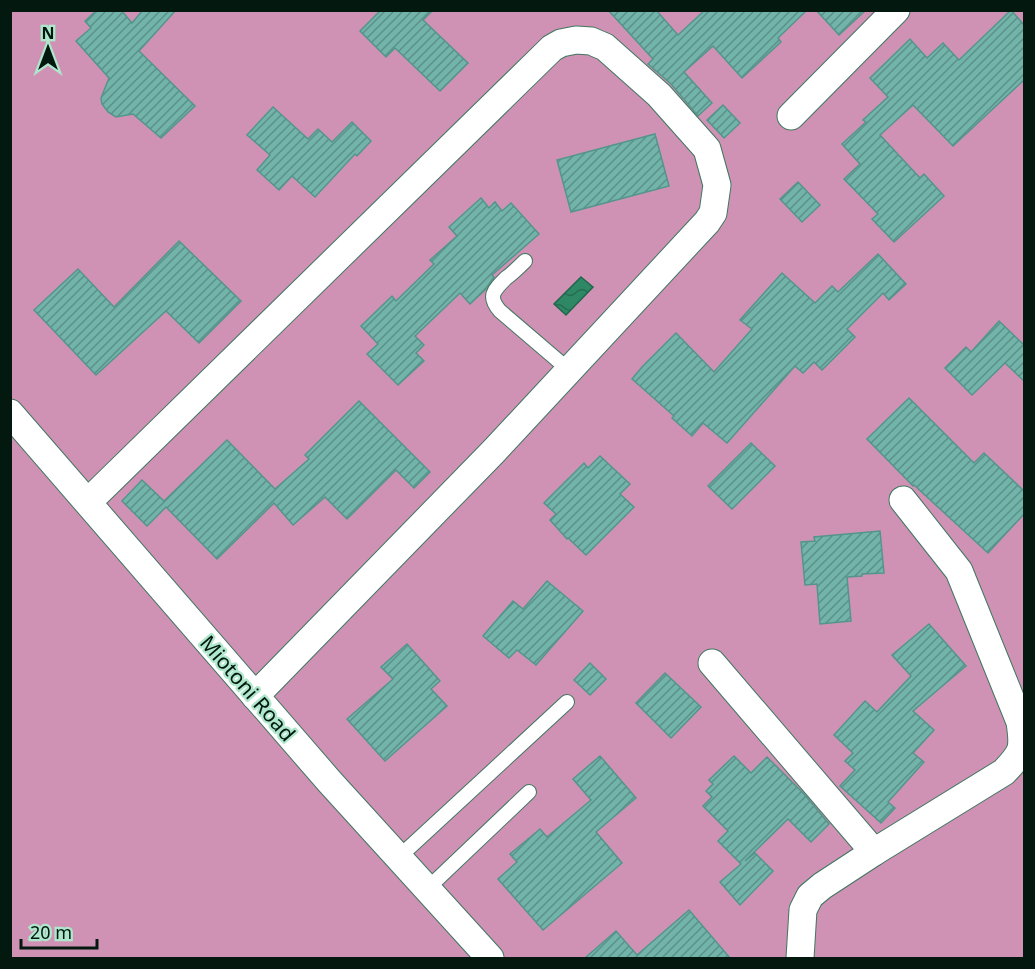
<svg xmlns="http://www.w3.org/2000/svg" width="1035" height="969" font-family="'Noto Sans',sans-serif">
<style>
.garden{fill:#cf92b5}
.water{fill:url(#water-waves);stroke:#21664b;stroke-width:1.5}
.building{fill:url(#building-hatch);stroke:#54958b;stroke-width:1.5}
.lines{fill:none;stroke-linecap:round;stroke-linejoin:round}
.lane-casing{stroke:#41765f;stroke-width:16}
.street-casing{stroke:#41765f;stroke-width:29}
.lane{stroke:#fff;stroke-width:14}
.street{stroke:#fff;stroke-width:27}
.labels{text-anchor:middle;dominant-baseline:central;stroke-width:4.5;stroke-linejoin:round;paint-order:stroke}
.street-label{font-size:21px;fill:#03180f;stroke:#afe7cc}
</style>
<defs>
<pattern id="water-waves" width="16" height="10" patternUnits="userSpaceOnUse" patternTransform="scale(1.5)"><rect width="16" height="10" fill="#2e8765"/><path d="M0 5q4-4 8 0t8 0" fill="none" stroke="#256d52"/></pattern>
<pattern id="building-hatch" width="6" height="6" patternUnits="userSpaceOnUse" patternTransform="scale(1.5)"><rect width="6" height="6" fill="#72b4aa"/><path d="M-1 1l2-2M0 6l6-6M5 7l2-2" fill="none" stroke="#5b9189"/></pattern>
</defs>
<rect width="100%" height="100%" fill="#a2dabf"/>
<!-- garden -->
<rect class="garden" x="11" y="11" width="1013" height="947"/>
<!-- water -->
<path class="water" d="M 581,277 L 593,287 L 566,315 L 554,304 Z"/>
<!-- building -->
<g class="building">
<path d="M 97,10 L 121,10 L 132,23 L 143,10 L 176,10 L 139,51 L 195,106 L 161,138 L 133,114 L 116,117 L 108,112 L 102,104 L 101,98 L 109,78 L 76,41 L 91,28 L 85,21 Z"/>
<path d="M 381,10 L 433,10 L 423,20 L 468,63 L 440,91 L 395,48 L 386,57 L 360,31 Z"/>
<path d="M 608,10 L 656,10 L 678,35 L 705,10 L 807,10 L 778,38 L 781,42 L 742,78 L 713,46 L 684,72 L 712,103 L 698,116 L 671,84 L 648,64 L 653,59 Z"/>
<path d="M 816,10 L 866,10 L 839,35 Z"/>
<path d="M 1011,10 L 1024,25 L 1024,80 L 953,146 L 913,105 L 880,135 L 920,178 L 924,174 L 944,196 L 894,242 L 872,219 L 878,214 L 844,179 L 860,164 L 842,144 L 866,122 L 863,120 L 888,97 L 870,78 L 910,39 L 927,58 L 943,43 L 959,60 Z"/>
<path d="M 723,105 L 740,123 L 724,138 L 707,120 Z"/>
<path d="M 273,107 L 308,139 L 318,129 L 332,142 L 352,122 L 371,141 L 357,156 L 355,154 L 315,197 L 292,176 L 279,190 L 257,170 L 270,155 L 247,135 Z"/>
<path d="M 655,134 L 669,186 L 571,212 L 557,160 Z"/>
<path d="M 798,182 L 820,205 L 802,222 L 780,199 Z"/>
<path d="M 481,198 L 489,208 L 495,202 L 502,211 L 511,203 L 539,234 L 492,275 L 494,277 L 485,290 L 470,304 L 460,293 L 415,336 L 424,345 L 416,353 L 424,361 L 398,385 L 367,354 L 378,344 L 361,326 L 392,296 L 396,301 L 434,264 L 430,260 L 457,236 L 449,227 Z"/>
<path d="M 179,241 L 241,301 L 199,343 L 166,311 L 96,375 L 34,310 L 78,269 L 114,307 Z"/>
<path d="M 878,254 L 906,284 L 889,300 L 883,293 L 847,329 L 855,337 L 822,370 L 814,362 L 803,373 L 795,366 L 727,443 L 703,423 L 692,436 L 672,418 L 674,416 L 632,379 L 642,367 L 676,333 L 714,372 L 752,329 L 740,320 L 782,273 L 815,303 L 832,286 L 838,292 Z"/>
<path d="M 999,321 L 1024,345 L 1024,381 L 1005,363 L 972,395 L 945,368 L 966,347 L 971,352 Z"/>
<path d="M 909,398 L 974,463 L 984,453 L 1024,491 L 1024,514 L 988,553 L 914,485 L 913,486 L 867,439 Z"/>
<path d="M 359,401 L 430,472 L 414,488 L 396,470 L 347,519 L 325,497 L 293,525 L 274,503 L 217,559 L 166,507 L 147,526 L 122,501 L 142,480 L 164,501 L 227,440 L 275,489 L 309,459 L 305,455 Z"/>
<path d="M 751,443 L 775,466 L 732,509 L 708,486 Z"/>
<path d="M 600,456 L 630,484 L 620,494 L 634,507 L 586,555 L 568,538 L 567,539 L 550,520 L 556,514 L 544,503 L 584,463 L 588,468 Z"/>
<path d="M 880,531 L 884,573 L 862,574 L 862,576 L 847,577 L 851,621 L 820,624 L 817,584 L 805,585 L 801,542 L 815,541 L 814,537 Z"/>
<path d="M 547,581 L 583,611 L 536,665 L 517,650 L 509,658 L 483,636 L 513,601 L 523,609 Z"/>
<path d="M 929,624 L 966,666 L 913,711 L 934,730 L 913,753 L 924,762 L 888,802 L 895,808 L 881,823 L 840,786 L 855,770 L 845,761 L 853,753 L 834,735 L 865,701 L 877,712 L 911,676 L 892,655 Z"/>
<path d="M 407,644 L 440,681 L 431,689 L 447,706 L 385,761 L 347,719 L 393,679 L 381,667 Z"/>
<path d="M 590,663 L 606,679 L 590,695 L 574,680 Z"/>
<path d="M 665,673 L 701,707 L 671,738 L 636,703 Z"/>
<path d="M 600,756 L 636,798 L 596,832 L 622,863 L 543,930 L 498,879 L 517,862 L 510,854 L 540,829 L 547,837 L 591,800 L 573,779 Z"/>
<path d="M 734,756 L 751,773 L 767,757 L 804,794 L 829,824 L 811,842 L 788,819 L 745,861 L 755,853 L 773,871 L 740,905 L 720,882 L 741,864 L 718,841 L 728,831 L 703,806 L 712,797 L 706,791 L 713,784 L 709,780 Z"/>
<path d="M 689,910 L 730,958 L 585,958 L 616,931 L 637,955 Z"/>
</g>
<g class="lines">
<!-- lane casing -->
<g class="lane-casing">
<g id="lane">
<path d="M 525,261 C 519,267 513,273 506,278 C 494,290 487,296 500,311 L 569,370"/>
<path d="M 398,858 L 567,702"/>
<path d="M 426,890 L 529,792"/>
</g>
</g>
<!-- street casing -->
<g class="street-casing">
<g id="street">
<path d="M 791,116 L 896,10"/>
<path d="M 10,413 L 329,781 L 490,958"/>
<path d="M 88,502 L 552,48 L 561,43 L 576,40 L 591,41 L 605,47 L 659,95 L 707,149 L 717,185 L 713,213 L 707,222 L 494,451 L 255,696"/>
<path d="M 712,663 L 874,852 L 822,886 L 810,896 L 803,910 L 800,958"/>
<path d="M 874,852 L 1004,772 C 1023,752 1024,749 1020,722 L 959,571 L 903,500"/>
</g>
</g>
<!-- lane -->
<use href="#lane" class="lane"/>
<!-- street -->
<use href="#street" class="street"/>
</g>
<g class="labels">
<!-- street labels -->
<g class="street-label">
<text transform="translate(248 688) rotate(49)">Miotoni Road</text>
</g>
</g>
<!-- border -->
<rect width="1035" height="969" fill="none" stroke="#03180f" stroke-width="24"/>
<!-- north arrow -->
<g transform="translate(48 48)" stroke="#afe7cc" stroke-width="4.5" paint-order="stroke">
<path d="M0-4.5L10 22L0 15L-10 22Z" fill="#03180f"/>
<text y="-9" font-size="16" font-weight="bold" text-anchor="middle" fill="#03180f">N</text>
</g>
<!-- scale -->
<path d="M21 939v9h76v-9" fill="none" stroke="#03180f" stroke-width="3"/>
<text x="30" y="939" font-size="18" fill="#03180f" stroke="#afe7cc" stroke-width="4.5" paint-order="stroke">20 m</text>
</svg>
